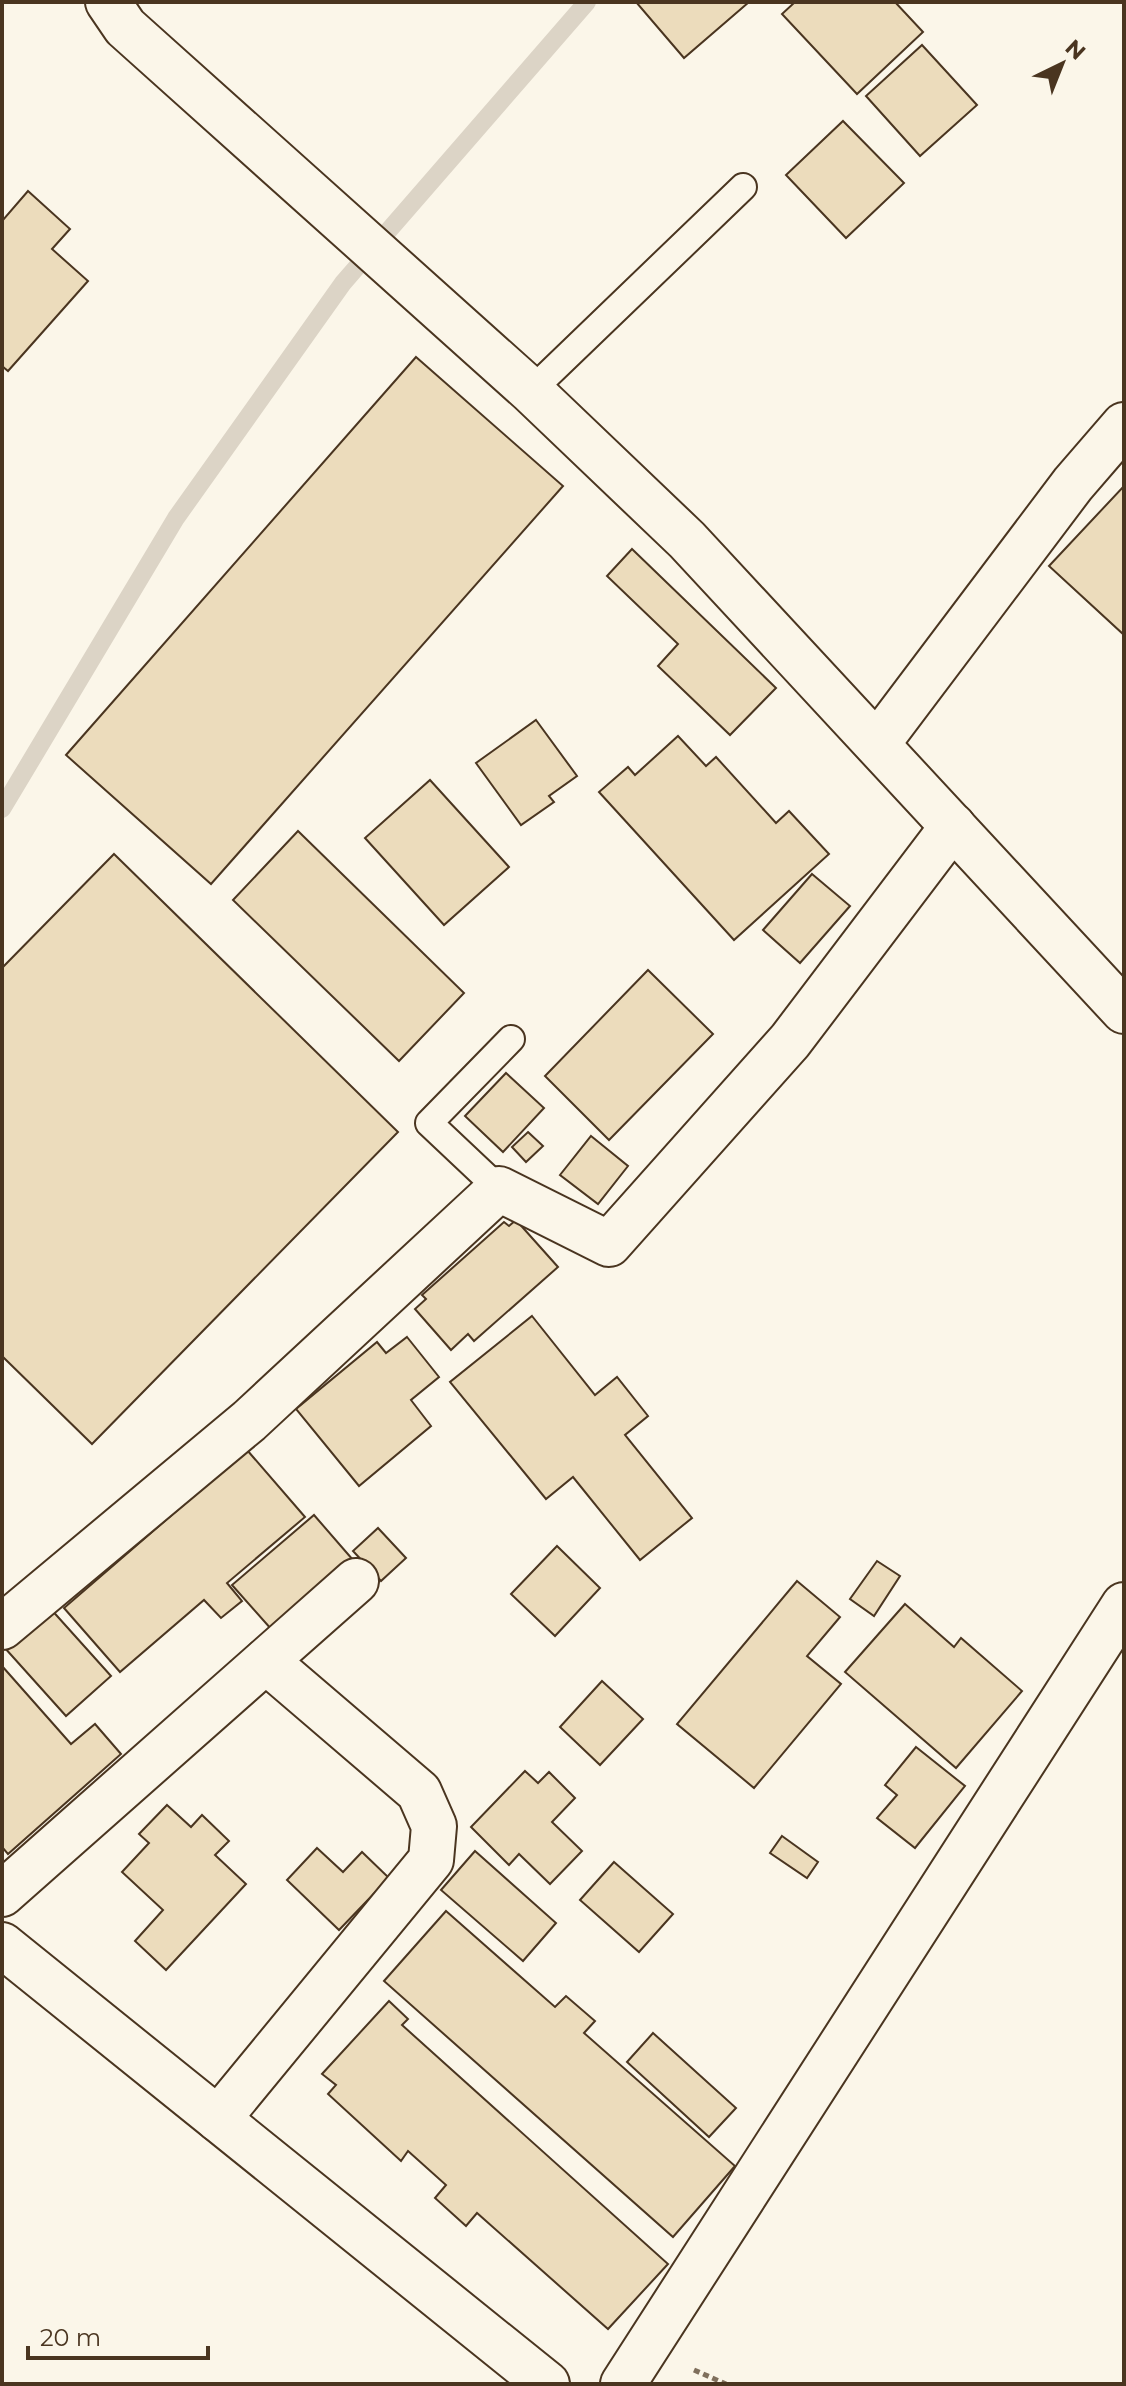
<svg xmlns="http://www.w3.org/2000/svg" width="1126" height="2386" font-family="Montserrat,sans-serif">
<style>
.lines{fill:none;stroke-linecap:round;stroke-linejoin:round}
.stream{stroke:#dcd4c6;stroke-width:18}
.building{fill:#ecdcbc;stroke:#4a3520;stroke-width:2}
.service-casing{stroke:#4a3520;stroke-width:30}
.minor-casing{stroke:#4a3520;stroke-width:48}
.path{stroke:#7f6f5c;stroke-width:5;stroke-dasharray:6 4;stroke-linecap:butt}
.service{stroke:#fbf6e9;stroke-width:26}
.minor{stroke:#fbf6e9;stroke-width:44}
</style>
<rect width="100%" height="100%" fill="#fbf6e9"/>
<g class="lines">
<!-- stream -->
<path class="stream" d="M 2,809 L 176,518 L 343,283 L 587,2"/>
</g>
<!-- building -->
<g class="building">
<path d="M 636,2 L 749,2 L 684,58 Z"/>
<path d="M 795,2 L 895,2 L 923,32 L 857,94 L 782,14 Z"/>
<path d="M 922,45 L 977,105 L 920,156 L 866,96 Z"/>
<path d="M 843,121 L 904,183 L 846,238 L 786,175 Z"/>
<path d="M 28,191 L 70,229 L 52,249 L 88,281 L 8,371 L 2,366 L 2,221 Z"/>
<path d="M 416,357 L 563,486 L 211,884 L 66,755 Z"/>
<path d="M 1124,486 L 1124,633 L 1123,634 L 1049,566 Z"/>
<path d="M 632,549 L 776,688 L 730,735 L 658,666 L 678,644 L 607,576 Z"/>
<path d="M 536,720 L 577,776 L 549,796 L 554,802 L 521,825 L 476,763 Z"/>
<path d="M 678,736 L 706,766 L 716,757 L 776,823 L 789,811 L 829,854 L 734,940 L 599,792 L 628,767 L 635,775 Z"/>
<path d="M 430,780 L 509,867 L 444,925 L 365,838 Z"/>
<path d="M 298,831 L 464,993 L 399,1061 L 233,900 Z"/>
<path d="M 114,854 L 398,1132 L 92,1444 L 2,1356 L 2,968 Z"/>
<path d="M 812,874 L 850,906 L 800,963 L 763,930 Z"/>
<path d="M 648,970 L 713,1034 L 609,1140 L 545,1076 Z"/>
<path d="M 506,1073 L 544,1108 L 503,1152 L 465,1116 Z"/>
<path d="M 528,1132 L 543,1146 L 526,1162 L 512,1147 Z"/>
<path d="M 591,1136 L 628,1166 L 598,1204 L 560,1175 Z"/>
<path d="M 516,1220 L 558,1267 L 474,1341 L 468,1334 L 451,1350 L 415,1309 L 426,1299 L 422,1295 L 504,1222 L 509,1226 Z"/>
<path d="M 532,1316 L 595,1395 L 617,1377 L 648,1416 L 625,1435 L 692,1518 L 640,1560 L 573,1477 L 546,1499 L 450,1382 Z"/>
<path d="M 407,1337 L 439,1377 L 411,1400 L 431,1426 L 359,1486 L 296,1409 L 377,1342 L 386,1353 Z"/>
<path d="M 247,1450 L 305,1517 L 227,1583 L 242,1601 L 221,1618 L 204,1600 L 120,1672 L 64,1608 Z"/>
<path d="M 314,1515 L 353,1560 L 272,1630 L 232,1585 Z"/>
<path d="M 378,1528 L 406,1558 L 381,1581 L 353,1551 Z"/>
<path d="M 557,1546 L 600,1588 L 555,1636 L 511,1594 Z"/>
<path d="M 877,1561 L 900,1576 L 874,1616 L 850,1599 Z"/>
<path d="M 797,1581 L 840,1617 L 807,1656 L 841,1684 L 754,1788 L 677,1724 Z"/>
<path d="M 905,1604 L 954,1647 L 961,1638 L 1022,1691 L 956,1768 L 845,1672 Z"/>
<path d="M 49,1607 L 111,1676 L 66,1716 L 4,1647 Z"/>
<path d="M 2,1666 L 71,1744 L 95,1724 L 121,1754 L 8,1854 L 2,1847 Z"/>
<path d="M 602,1681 L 643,1719 L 600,1765 L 560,1727 Z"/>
<path d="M 916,1747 L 965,1786 L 915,1848 L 877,1818 L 897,1795 L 885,1785 Z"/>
<path d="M 525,1771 L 538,1783 L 549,1772 L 575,1798 L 552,1822 L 582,1851 L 550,1884 L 519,1854 L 509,1865 L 471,1827 Z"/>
<path d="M 167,1805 L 191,1827 L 202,1815 L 229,1841 L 215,1855 L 246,1884 L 166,1970 L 135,1941 L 163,1910 L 122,1872 L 149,1843 L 139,1834 Z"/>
<path d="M 782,1836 L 818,1862 L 807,1878 L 770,1853 Z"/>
<path d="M 317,1848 L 343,1872 L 362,1852 L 389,1878 L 339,1930 L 287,1880 Z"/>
<path d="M 475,1851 L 556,1923 L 523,1961 L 441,1890 Z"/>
<path d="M 614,1862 L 673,1914 L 639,1952 L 580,1900 Z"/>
<path d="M 446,1911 L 555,2007 L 566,1996 L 595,2021 L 584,2033 L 735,2166 L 673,2237 L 384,1981 Z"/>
<path d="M 389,2001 L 408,2019 L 402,2025 L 668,2264 L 608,2329 L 477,2213 L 466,2226 L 435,2198 L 446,2185 L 408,2151 L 401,2161 L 328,2094 L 336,2085 L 322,2074 Z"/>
<path d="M 653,2033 L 736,2108 L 709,2137 L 627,2062 Z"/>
</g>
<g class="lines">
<!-- service casing -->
<g class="service-casing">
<g id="service">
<path d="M 531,391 L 743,187"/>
<path d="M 499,1189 L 429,1123 L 511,1039"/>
</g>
</g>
<!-- minor casing -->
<g class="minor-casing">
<g id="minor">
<path d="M 108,2 L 125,27 L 531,391 L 687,540 L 1124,1011"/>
<path d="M 877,744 L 1073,484 L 1124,425"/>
<path d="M 2,1627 L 249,1421 L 499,1189 L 609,1244 L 790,1041 L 953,826"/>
<path d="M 2,1894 L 356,1581"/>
<path d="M 2,1945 L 547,2384"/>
<path d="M 218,2119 L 431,1860 L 434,1826 L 419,1792 L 266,1661"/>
<path d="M 623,2384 L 1124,1605"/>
</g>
</g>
<!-- path -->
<path class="path" d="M 694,2370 L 726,2384"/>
<!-- service -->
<use href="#service" class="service"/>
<!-- minor -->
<use href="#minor" class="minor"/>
</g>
<!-- border -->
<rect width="1126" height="2386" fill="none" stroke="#4a3520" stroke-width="8"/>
<!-- north arrow -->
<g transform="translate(1062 64) rotate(43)" stroke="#fbf6e9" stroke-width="6" paint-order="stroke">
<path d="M0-6L14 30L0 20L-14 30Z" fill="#4a3520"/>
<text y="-12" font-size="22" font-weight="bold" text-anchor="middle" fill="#4a3520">N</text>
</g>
<!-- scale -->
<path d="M28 2346v12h180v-12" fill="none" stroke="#4a3520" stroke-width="4"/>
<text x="40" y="2346" font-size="24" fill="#4a3520" stroke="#fbf6e9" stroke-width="6" paint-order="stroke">20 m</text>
</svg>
